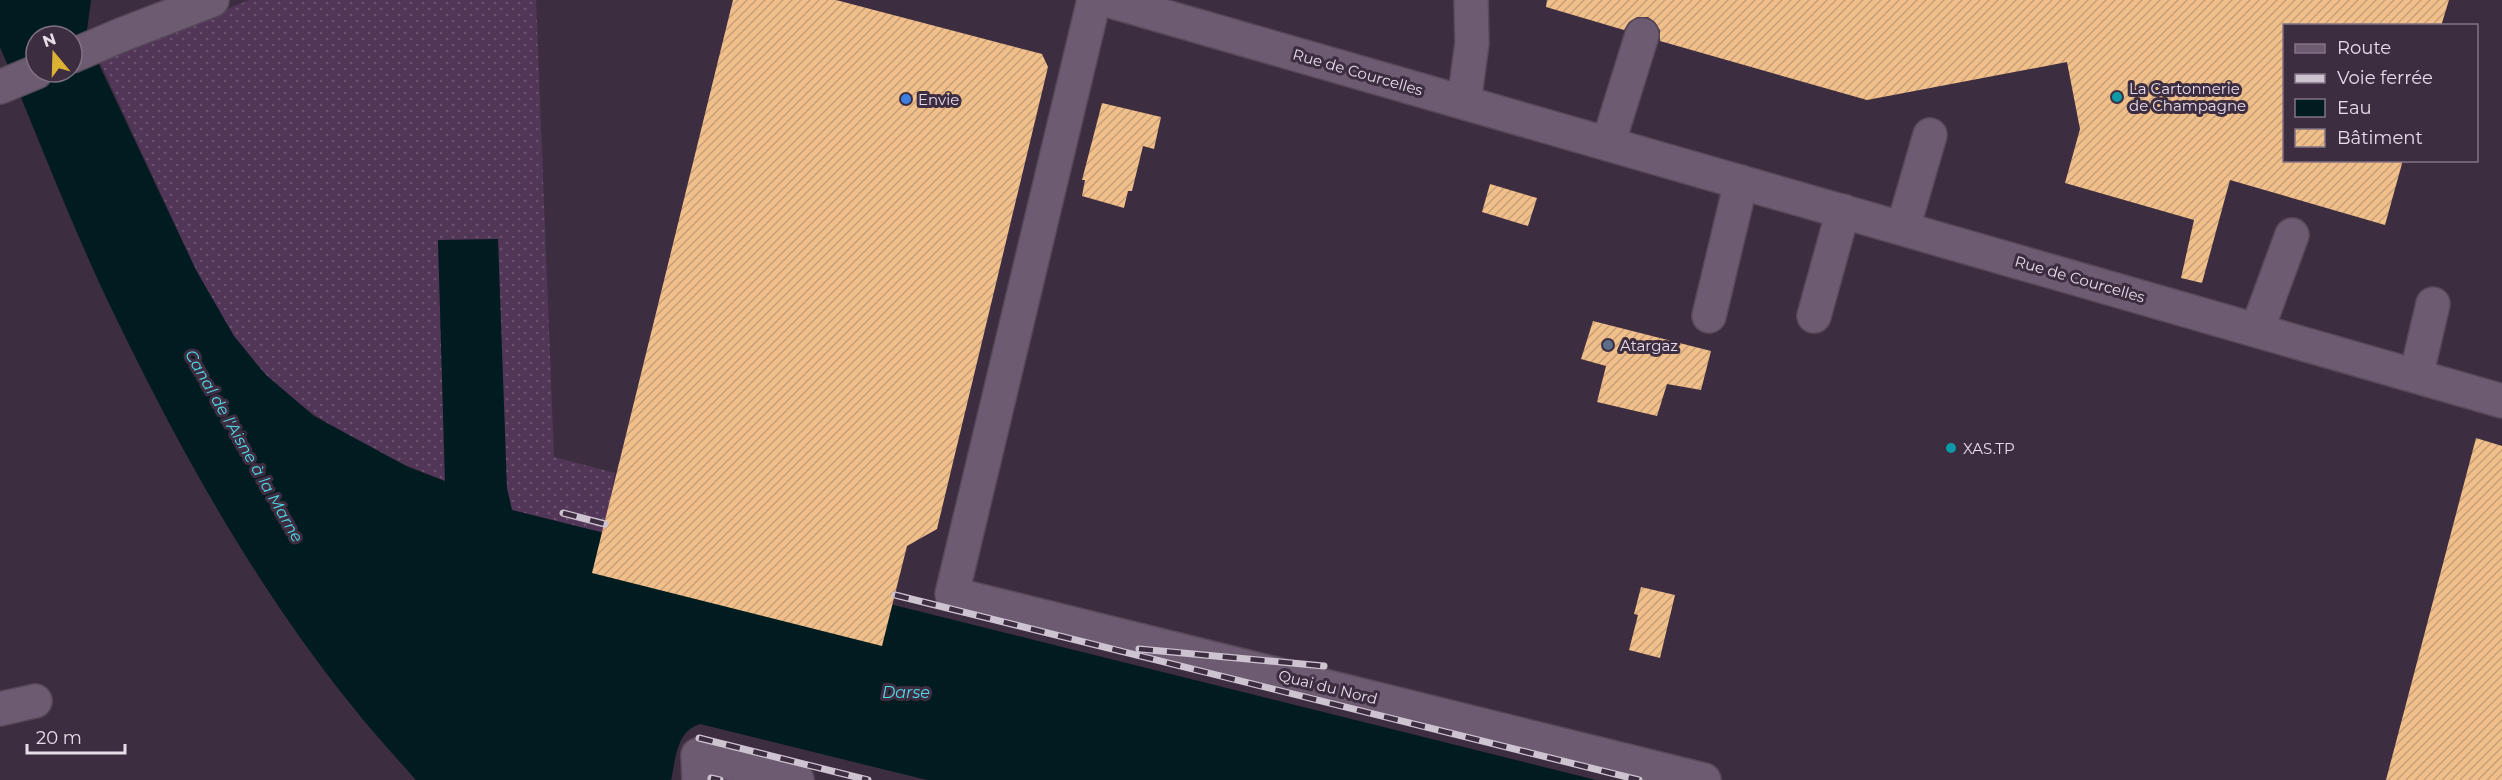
<svg xmlns="http://www.w3.org/2000/svg" width="2502" height="780" font-family="Montserrat,sans-serif">
<style>
.grass{fill:url(#grass-dots)}
.water{fill:#001c20;fill-rule:evenodd}
.building{fill:url(#building-hatch)}
.lines{fill:none;stroke-linecap:round;stroke-linejoin:round}
.minor-casing{stroke:#564959;stroke-width:36}
.minor{stroke:#6d5c71;stroke-width:33}
.rail-casing{stroke:#cec3d0;stroke-width:7}
.rail{stroke:#3d2d40;stroke-width:4.5;stroke-dasharray:14;stroke-linecap:butt}
.culture-dot{fill:#0f9aa8;stroke:#3d2d40;stroke-width:2}
.shop-dot{fill:#3f7fe0;stroke:#3d2d40;stroke-width:2}
.service-dot{fill:#5c6f8a;stroke:#3d2d40;stroke-width:2}
.labels{text-anchor:middle;dominant-baseline:central;stroke-width:6;stroke-linejoin:round;paint-order:stroke}
.street-label{font-size:15px;fill:#e7dde9;stroke:#3d2d40}
.poi-label{font-size:15px;fill:#e7dde9;stroke:#3d2d40;text-anchor:start}
.water-label{font-size:16px;font-style:italic;fill:#50dced;stroke:#3d2d40}
</style>
<defs>
<pattern id="grass-dots" width="8" height="8" patternUnits="userSpaceOnUse" patternTransform="scale(1.5)"><rect width="8" height="8" fill="#523658"/><path d="M2 2h.1M6 6h.1" fill="none" stroke="#6b5370" stroke-width="1.8" stroke-linecap="round"/></pattern>
<pattern id="building-hatch" width="6" height="6" patternUnits="userSpaceOnUse" patternTransform="scale(1.5)"><rect width="6" height="6" fill="#f1bf89"/><path d="M-1 1l2-2M0 6l6-6M5 7l2-2" fill="none" stroke="#c6a078"/></pattern>
</defs>
<rect width="100%" height="100%" fill="#3d2d40"/>
<!-- grass -->
<path class="grass" d="M 249,0 L 536,0 L 554,457 L 615,473 L 604,533 L 512,510 L 438,241 L 445,481 C 381,456 315,423 266,375 C 221,331 195,268 169,211 C 146,162 123,112 100,62 Z"/>
<!-- water -->
<path class="water" d="M 0,0 L 91,0 L 86,37 L 196,270 L 234,336 L 265,374 L 314,416 L 408,467 L 445,481 L 438,240 L 498,239 L 507,488 L 512,510 L 1596,780 L 927,780 L 700,724 C 676,731 676,759 671,780 L 416,780 C 393,754 369,728 348,701 C 256,586 182,454 118,322 C 74,233 39,139 0,47 ZM 36,36 L 72,36 L 72,72 L 36,72 Z"/>
<!-- building -->
<g class="building">
<path d="M 733,0 L 836,0 L 1042,54 L 1048,67 L 937,529 L 907,546 L 882,646 L 592,573 Z"/>
<path d="M 1547,0 L 2449,0 L 2441,26 L 2284,26 L 2284,160 L 2403,160 L 2385,225 L 2230,180 L 2202,283 L 2181,278 L 2194,220 L 2065,183 L 2080,129 L 2067,62 L 1867,100 L 1660,41 L 1660,30 L 1655,22 L 1648,17 L 1637,17 L 1629,22 L 1624,30 L 1546,7 Z"/>
<path d="M 1102,103 L 1161,117 L 1154,149 L 1143,146 L 1132,191 L 1128,191 L 1124,208 L 1082,196 L 1085,180 L 1082,180 Z"/>
<path d="M 1490,184 L 1537,198 L 1528,226 L 1482,212 Z"/>
<path d="M 1593,321 L 1711,351 L 1701,390 L 1667,384 L 1657,416 L 1597,402 L 1606,366 L 1581,359 Z"/>
<path d="M 2476,438 L 2502,446 L 2502,780 L 2386,780 Z"/>
<path d="M 1641,587 L 1675,595 L 1660,658 L 1629,650 L 1638,615 L 1634,614 Z"/>
</g>
<g class="lines">
<!-- minor casing -->
<g class="minor-casing">
<g id="minor">
<path d="M 1094,0 L 952,594 L 1704,780"/>
<path d="M 1107,0 L 2502,401"/>
<path d="M 72,56 L 121,35 L 212,0"/>
<path d="M 0,87 L 36,72"/>
<path d="M 1464,102 L 1472,43 L 1471,0"/>
<path d="M 1608,144 L 1642,35"/>
<path d="M 1903,228 L 1930,135"/>
<path d="M 1709,316 L 1741,182"/>
<path d="M 1814,316 L 1843,211"/>
<path d="M 2257,330 L 2292,235"/>
<path d="M 2416,376 L 2433,304"/>
<path d="M 0,709 L 35,701"/>
<path d="M 699,780 L 698,755 L 797,780"/>
</g>
</g>
<!-- minor -->
<use href="#minor" class="minor"/>
<!-- rail casing -->
<g class="rail-casing">
<g id="rail">
<path d="M 563,513 L 605,524"/>
<path d="M 895,595 L 1639,780"/>
<path d="M 1139,649 L 1324,666"/>
<path d="M 699,738 L 868,780"/>
<path d="M 711,778 L 720,780"/>
</g>
</g>
<!-- rail -->
<use href="#rail" class="rail"/>
</g>
<!-- markers -->
<g class="culture-dot">
<circle cx="2117" cy="97" r="6"/>
<circle cx="1951" cy="448" r="6"/>
</g>
<circle class="shop-dot" cx="906" cy="99" r="6"/>
<circle class="service-dot" cx="1608" cy="345" r="6"/>
<g class="labels">
<!-- street labels -->
<g class="street-label">
<text transform="translate(1358 72) rotate(16)">Rue de Courcelles</text>
<text transform="translate(2080 279) rotate(16)">Rue de Courcelles</text>
<text transform="translate(1328 687) rotate(14)">Quai du Nord</text>
</g>
<!-- poi labels -->
<g class="poi-label">
<text x="2129" y="88">La Cartonnerie<tspan x="2129" dy="17">de Champagne</tspan></text>
<text x="918" y="99">Envie</text>
<text x="1620" y="345">Atargaz</text>
<text x="1963" y="448">XAS.TP</text>
</g>
<!-- water labels -->
<g class="water-label">
<text transform="translate(244 446) rotate(60)">Canal de l'Aisne à la Marne</text>
<text x="906" y="692">Darse</text>
</g>
</g>
<!-- legend -->
<rect x="2283" y="24" width="195" height="138" fill="#3d2d40" stroke="#817384" stroke-width="1.5"/>
<rect x="2295" y="44" width="30" height="9" fill="#6d5c71" stroke="#817384" stroke-width="1.5"/>
<text x="2337" y="54" font-size="18" fill="#e7dde9">Route</text>
<rect x="2295" y="74" width="30" height="9" fill="#cec3d0" stroke="#817384" stroke-width="1.5"/>
<text x="2337" y="84" font-size="18" fill="#e7dde9">Voie ferrée</text>
<rect x="2295" y="99" width="30" height="18" fill="#001c20" stroke="#817384" stroke-width="1.5"/>
<text x="2337" y="114" font-size="18" fill="#e7dde9">Eau</text>
<rect x="2295" y="129" width="30" height="18" fill="url(#building-hatch)" stroke="#817384" stroke-width="1.5"/>
<text x="2337" y="144" font-size="18" fill="#e7dde9">Bâtiment</text>
<!-- north arrow -->
<g transform="translate(54 54) rotate(341)"><circle r="28" fill="#3d2d40" stroke="#817384" stroke-width="1.5"/>
<path d="M0-4.5L10 22L0 15L-10 22Z" fill="#ddb233"/>
<text y="-9" font-size="16" font-weight="bold" text-anchor="middle" fill="#e7dde9">N</text>
</g>
<!-- scale -->
<path d="M27 744v9h98v-9" fill="none" stroke="#e7dde9" stroke-width="3"/>
<text x="36" y="744" font-size="18" fill="#e7dde9" stroke="#3d2d40" stroke-width="4.5" paint-order="stroke">20 m</text>
</svg>
